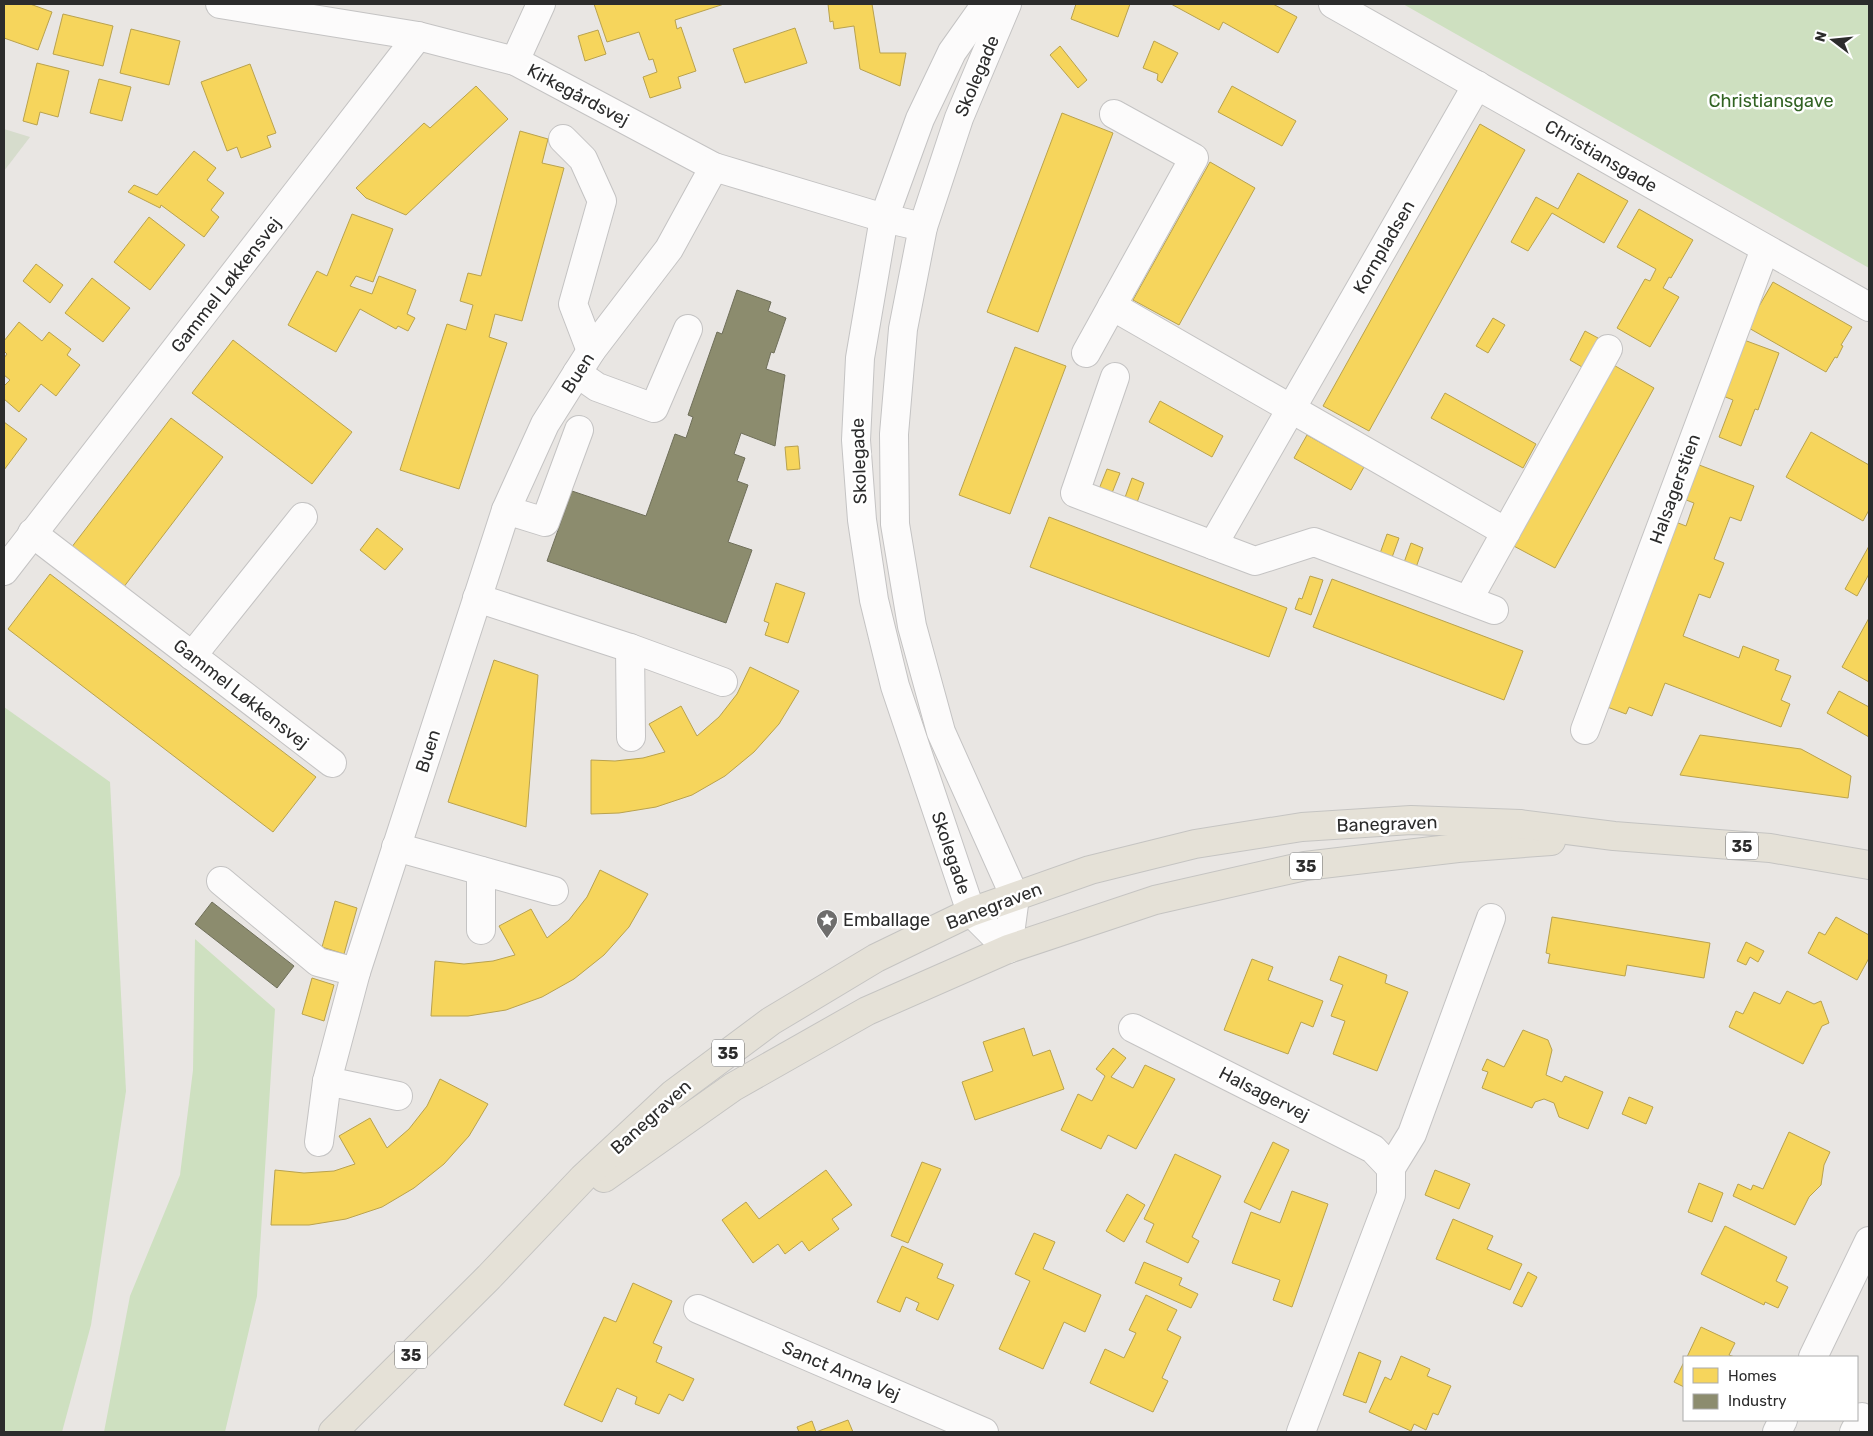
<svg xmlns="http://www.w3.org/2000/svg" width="1873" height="1436" font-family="Rubik,sans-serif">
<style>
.green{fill:#cee0c0}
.cemetery{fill:#d6dccc}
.homes{fill:#f6d55c;stroke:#b9a24e}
.industry{fill:#8c8c6e;stroke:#6f6f5a}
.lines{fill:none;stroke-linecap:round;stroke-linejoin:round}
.minor-casing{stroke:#c4c3c3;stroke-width:30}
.major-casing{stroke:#c5c4c2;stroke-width:30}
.minor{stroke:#fcfbfb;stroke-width:28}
.major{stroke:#e5e1d7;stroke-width:28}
.labels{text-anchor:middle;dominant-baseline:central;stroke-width:5;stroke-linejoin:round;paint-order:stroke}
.shield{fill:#fff;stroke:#6b6b6b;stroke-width:1}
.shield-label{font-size:16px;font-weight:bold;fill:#2c2c2c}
.street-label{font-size:18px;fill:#2c2c2c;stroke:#fff}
.park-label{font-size:18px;fill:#326323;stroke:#fff}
.poi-label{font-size:18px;fill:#2c2c2c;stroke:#fff;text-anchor:start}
</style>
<rect width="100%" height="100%" fill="#e9e6e3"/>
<!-- green -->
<g class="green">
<path d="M 1403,4 L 1869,4 L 1869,268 Z"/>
<path d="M 4,707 L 110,782 L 126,1091 L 91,1325 L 62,1432 L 4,1432 Z"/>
<path d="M 195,939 L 275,1009 L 257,1296 L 225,1432 L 104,1432 L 130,1296 L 180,1175 L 193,1070 Z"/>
</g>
<!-- cemetery -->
<path class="cemetery" d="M 4,129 L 30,137 L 4,171 Z"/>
<!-- homes -->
<g class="homes">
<path d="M 4,4 L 30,4 L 52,12 L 38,50 L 4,38 Z"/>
<path d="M 594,4 L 724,4 L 675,20 L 677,29 L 681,27 L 696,71 L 678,77 L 681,88 L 650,98 L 643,77 L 657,72 L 653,59 L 649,60 L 639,32 L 607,42 Z"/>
<path d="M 828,4 L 872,4 L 880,53 L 906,53 L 900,86 L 860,69 L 854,26 L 834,29 L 833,21 L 830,22 Z"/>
<path d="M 1076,4 L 1130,4 L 1118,37 L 1071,19 Z"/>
<path d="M 1171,4 L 1273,4 L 1297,17 L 1278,53 L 1223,22 L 1219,30 Z"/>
<path d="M 63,14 L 113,26 L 103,66 L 53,54 Z"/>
<path d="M 795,28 L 807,63 L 745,83 L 733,49 Z"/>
<path d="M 131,29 L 180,41 L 169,85 L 120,73 Z"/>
<path d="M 598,30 L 606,54 L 585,61 L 578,36 Z"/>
<path d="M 1154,41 L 1178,53 L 1162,83 L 1157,80 L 1158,74 L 1143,68 Z"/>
<path d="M 1060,46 L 1087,80 L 1078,88 L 1050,55 Z"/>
<path d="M 37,63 L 69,71 L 58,117 L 40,112 L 37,125 L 23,121 Z"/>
<path d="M 250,64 L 276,133 L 267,136 L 271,147 L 241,158 L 237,147 L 227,151 L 201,82 Z"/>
<path d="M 99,79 L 131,87 L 122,121 L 90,113 Z"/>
<path d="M 476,86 L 508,119 L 406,215 L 366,198 L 356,188 L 424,123 L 430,128 Z"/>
<path d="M 1232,86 L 1296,121 L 1282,146 L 1218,112 Z"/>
<path d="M 1062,113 L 1113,133 L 1038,332 L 987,312 Z"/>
<path d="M 1480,124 L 1525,150 L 1369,431 L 1323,406 Z"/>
<path d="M 520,131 L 548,139 L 542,163 L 564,168 L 522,321 L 495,314 L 489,337 L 507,343 L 459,489 L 400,470 L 447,324 L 466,330 L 473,305 L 460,301 L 468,273 L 481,276 Z"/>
<path d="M 194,151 L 216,168 L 207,180 L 224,193 L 211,210 L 219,217 L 204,237 L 161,205 L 160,208 L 128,192 L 134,185 L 157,195 Z"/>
<path d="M 1210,162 L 1255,188 L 1179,325 L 1133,300 Z"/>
<path d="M 1578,173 L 1628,201 L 1604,243 L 1552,213 L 1528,251 L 1511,242 L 1536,197 L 1558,209 Z"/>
<path d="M 1639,209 L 1693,240 L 1671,278 L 1669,277 L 1663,288 L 1679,297 L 1650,347 L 1617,328 L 1645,279 L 1650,281 L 1656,269 L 1617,247 Z"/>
<path d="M 352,214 L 393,229 L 373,282 L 356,276 L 350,286 L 372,294 L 379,276 L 416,290 L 407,314 L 415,318 L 408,331 L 398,326 L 396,329 L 360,309 L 336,352 L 288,325 L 317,271 L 327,276 Z"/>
<path d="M 149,217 L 185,245 L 150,290 L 114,262 Z"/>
<path d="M 36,264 L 63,285 L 50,303 L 23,281 Z"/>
<path d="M 92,278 L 130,308 L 103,342 L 65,313 Z"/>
<path d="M 1773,282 L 1852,327 L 1841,345 L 1843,346 L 1837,358 L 1835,357 L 1826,372 L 1747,327 Z"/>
<path d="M 1493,318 L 1505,325 L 1488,353 L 1476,346 Z"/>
<path d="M 19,322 L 42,341 L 49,332 L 71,349 L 67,355 L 80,365 L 56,396 L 41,384 L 19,412 L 4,399 L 4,386 L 10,380 L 4,375 L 4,358 L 7,354 L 4,351 L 4,341 Z"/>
<path d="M 1585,331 L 1598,338 L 1582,367 L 1570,360 Z"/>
<path d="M 233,340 L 352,432 L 312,484 L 192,393 Z"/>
<path d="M 1744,340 L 1779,353 L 1758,410 L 1755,409 L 1741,446 L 1719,437 L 1733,400 L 1723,396 Z"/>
<path d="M 1015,347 L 1066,366 L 1010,514 L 959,495 Z"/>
<path d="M 1610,363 L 1654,388 L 1555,568 L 1510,544 Z"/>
<path d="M 1445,393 L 1536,444 L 1523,468 L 1431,418 Z"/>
<path d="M 1160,401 L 1223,436 L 1212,457 L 1149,422 Z"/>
<path d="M 171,418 L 223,457 L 123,588 L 71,548 Z"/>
<path d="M 4,422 L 27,439 L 4,470 Z"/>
<path d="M 1811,432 L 1869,465 L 1869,510 L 1863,521 L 1786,477 Z"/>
<path d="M 1307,435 L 1364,467 L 1351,490 L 1294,458 Z"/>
<path d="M 798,446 L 800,469 L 787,470 L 785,447 Z"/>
<path d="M 1694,463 L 1754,486 L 1741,521 L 1730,517 L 1714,559 L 1724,563 L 1710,598 L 1699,594 L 1683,636 L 1739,658 L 1743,646 L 1779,660 L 1775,670 L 1791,676 L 1781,700 L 1790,704 L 1781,727 L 1665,683 L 1652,716 L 1629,707 L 1626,714 L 1602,705 L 1673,521 L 1686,526 L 1694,503 L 1681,498 Z"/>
<path d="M 1107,469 L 1120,473 L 1110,498 L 1097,494 Z"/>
<path d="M 1132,478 L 1144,483 L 1135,508 L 1123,503 Z"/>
<path d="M 1049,517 L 1287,608 L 1269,657 L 1030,567 Z"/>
<path d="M 377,528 L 403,549 L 385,570 L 360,550 Z"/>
<path d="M 1387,534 L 1399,538 L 1390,563 L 1378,559 Z"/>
<path d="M 1411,543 L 1423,548 L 1414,573 L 1402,568 Z"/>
<path d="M 1869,546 L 1869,574 L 1857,596 L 1845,589 Z"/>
<path d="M 50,574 L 316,777 L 273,832 L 8,629 Z"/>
<path d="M 1310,576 L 1323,580 L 1311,615 L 1295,609 L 1299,598 L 1302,599 Z"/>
<path d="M 1332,579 L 1523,651 L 1504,700 L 1313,627 Z"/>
<path d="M 776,583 L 805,593 L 788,643 L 765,635 L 769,623 L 764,621 Z"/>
<path d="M 1869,618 L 1869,682 L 1842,667 Z"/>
<path d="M 494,660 L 538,675 L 526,827 L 448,802 Z"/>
<path d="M 750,667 L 799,691 L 779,724 L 754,752 L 725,776 L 692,795 L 656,807 L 619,813 L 591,814 L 591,760 L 615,761 L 643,758 L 665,752 L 649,724 L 681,706 L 697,736 L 719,717 L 737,694 Z"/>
<path d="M 1839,691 L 1869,707 L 1869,737 L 1827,713 Z"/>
<path d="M 1700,735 L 1801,749 L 1851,776 L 1848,798 L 1680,775 Z"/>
<path d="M 600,870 L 648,894 L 629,927 L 604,955 L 574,979 L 542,997 L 506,1010 L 468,1016 L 431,1016 L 435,961 L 464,964 L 493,961 L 515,955 L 499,926 L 531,909 L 547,938 L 569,920 L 587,897 Z"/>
<path d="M 335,901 L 357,908 L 344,954 L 322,947 Z"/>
<path d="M 1552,917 L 1710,943 L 1704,978 L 1627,965 L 1625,976 L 1548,963 L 1550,954 L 1546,953 Z"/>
<path d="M 1836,917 L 1869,935 L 1869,958 L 1857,980 L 1808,953 L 1819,932 L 1825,935 Z"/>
<path d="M 1746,942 L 1764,951 L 1758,962 L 1750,957 L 1746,965 L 1737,961 Z"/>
<path d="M 1339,956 L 1387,975 L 1385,983 L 1408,992 L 1377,1071 L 1333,1054 L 1345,1021 L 1331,1016 L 1343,985 L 1330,980 Z"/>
<path d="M 1252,959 L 1273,967 L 1268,980 L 1323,1001 L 1313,1027 L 1301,1022 L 1288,1054 L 1224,1030 Z"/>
<path d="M 312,978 L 334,985 L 324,1021 L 302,1014 Z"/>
<path d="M 1787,991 L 1814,1004 L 1821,1001 L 1829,1023 L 1822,1026 L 1803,1064 L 1729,1027 L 1736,1011 L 1743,1014 L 1754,992 L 1780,1004 Z"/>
<path d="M 1024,1028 L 1033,1056 L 1050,1050 L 1064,1089 L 975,1120 L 962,1082 L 993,1071 L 983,1042 Z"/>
<path d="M 1523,1030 L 1548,1040 L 1552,1050 L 1546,1075 L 1562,1082 L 1565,1076 L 1603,1092 L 1588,1129 L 1559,1117 L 1554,1103 L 1544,1099 L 1535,1102 L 1532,1108 L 1482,1088 L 1488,1072 L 1482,1070 L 1487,1059 L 1504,1067 Z"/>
<path d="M 1113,1048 L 1126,1058 L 1111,1077 L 1133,1088 L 1145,1065 L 1175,1079 L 1136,1149 L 1108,1135 L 1101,1149 L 1061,1130 L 1078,1094 L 1092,1101 L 1105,1076 L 1096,1069 Z"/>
<path d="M 440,1079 L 488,1104 L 469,1136 L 444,1164 L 414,1188 L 382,1207 L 346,1219 L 309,1225 L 271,1225 L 275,1170 L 304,1173 L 334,1171 L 355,1164 L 339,1136 L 370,1118 L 387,1148 L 409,1129 L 427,1106 Z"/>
<path d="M 1629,1097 L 1653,1107 L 1646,1124 L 1622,1114 Z"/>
<path d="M 1789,1132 L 1830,1152 L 1824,1165 L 1821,1185 L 1809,1197 L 1795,1225 L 1733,1196 L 1738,1184 L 1751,1190 L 1753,1185 L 1763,1189 Z"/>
<path d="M 1273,1142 L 1289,1150 L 1260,1210 L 1244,1202 Z"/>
<path d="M 1175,1154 L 1221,1176 L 1192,1237 L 1199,1241 L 1188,1263 L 1146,1242 L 1154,1224 L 1144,1219 Z"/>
<path d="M 922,1162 L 941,1169 L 908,1243 L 891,1236 Z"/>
<path d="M 826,1170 L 852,1205 L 832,1219 L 839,1229 L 809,1251 L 802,1241 L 785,1254 L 778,1244 L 753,1263 L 722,1220 L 746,1202 L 759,1219 Z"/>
<path d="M 1435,1170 L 1470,1184 L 1459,1209 L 1425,1195 Z"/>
<path d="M 1699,1183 L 1723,1193 L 1712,1222 L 1688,1212 Z"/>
<path d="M 1292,1191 L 1328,1204 L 1292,1307 L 1273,1300 L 1280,1280 L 1232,1263 L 1251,1212 L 1280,1223 Z"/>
<path d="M 1127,1194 L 1145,1205 L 1124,1242 L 1106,1231 Z"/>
<path d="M 1453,1219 L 1493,1236 L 1487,1249 L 1522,1264 L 1510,1290 L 1436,1259 Z"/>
<path d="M 1725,1226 L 1787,1257 L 1776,1281 L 1788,1287 L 1778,1308 L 1765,1302 L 1764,1305 L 1701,1274 Z"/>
<path d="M 1034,1233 L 1055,1242 L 1043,1269 L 1101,1295 L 1085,1332 L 1064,1322 L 1043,1369 L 999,1349 L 1030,1281 L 1015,1274 Z"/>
<path d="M 902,1246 L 943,1264 L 937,1278 L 954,1285 L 938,1320 L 916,1310 L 919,1303 L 906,1297 L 900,1312 L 877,1302 Z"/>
<path d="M 1144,1262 L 1182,1278 L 1179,1285 L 1198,1294 L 1191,1308 L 1135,1283 Z"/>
<path d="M 1528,1272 L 1537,1277 L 1522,1307 L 1513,1303 Z"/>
<path d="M 633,1283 L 672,1301 L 653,1343 L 662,1347 L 656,1362 L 694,1379 L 683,1401 L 669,1394 L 659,1414 L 635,1404 L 637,1397 L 617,1388 L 602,1422 L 564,1405 L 604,1317 L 616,1322 Z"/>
<path d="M 1146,1295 L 1177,1310 L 1167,1330 L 1181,1337 L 1162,1378 L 1168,1381 L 1153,1412 L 1090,1383 L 1105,1349 L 1124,1358 L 1136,1333 L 1129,1330 Z"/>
<path d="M 1701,1327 L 1735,1343 L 1729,1355 L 1735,1357 L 1687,1357 Z"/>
<path d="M 1359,1352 L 1381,1361 L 1366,1403 L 1343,1395 Z"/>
<path d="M 1401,1356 L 1430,1369 L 1427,1376 L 1451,1386 L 1438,1415 L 1433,1413 L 1426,1430 L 1414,1424 L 1411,1431 L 1369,1412 L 1385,1377 L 1391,1380 Z"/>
<path d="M 1684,1362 L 1684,1387 L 1674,1382 Z"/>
<path d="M 848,1420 L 853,1432 L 799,1432 L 797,1427 L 812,1421 L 816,1432 Z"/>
</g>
<!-- industry -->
<g class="industry">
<path d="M 737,290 L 771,302 L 768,311 L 786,318 L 774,353 L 771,352 L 766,369 L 785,375 L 775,446 L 741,433 L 734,454 L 745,458 L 737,481 L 748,485 L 728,542 L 752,550 L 726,623 L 547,561 L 572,491 L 646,516 L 675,434 L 686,438 L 693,417 L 688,415 L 717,332 L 722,334 Z"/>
<path d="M 212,902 L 294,966 L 277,988 L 195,924 Z"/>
</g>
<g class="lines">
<!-- minor casing -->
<g class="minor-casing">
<g id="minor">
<path d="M 220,4 L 418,36 L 515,61 L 714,167 L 884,218 L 923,227"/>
<path d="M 986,4 L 952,52 L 920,119 L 884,218 L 860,358 L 856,440 L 862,520 L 874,600 L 895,686 L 971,912 L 1008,949"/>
<path d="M 1007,4 L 959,118 L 923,227 L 903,329 L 894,434 L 895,524 L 912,626 L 941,732 L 1015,897 L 1008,949"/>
<path d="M 1333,4 L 1869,307"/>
<path d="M 515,61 L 541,4"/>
<path d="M 563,139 L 583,159 L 602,201 L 573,304 L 591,351"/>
<path d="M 1112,306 L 1506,532"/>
<path d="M 1086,353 L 1194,158 L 1114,114"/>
<path d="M 577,373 L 597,387 L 654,408 L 688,329"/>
<path d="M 1115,377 L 1075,493 L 1255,561 L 1314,542 L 1494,610"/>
<path d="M 506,510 L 545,522 L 579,430"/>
<path d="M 32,533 L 332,763"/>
<path d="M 1213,545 L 1477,85"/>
<path d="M 4,571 L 418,36"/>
<path d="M 477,598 L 630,648 L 723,682"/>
<path d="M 1468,600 L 1608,349"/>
<path d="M 630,648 L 631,737"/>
<path d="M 192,656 L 303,517"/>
<path d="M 1585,730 L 1765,249"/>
<path d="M 396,847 L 554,891"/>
<path d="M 481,871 L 481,930"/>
<path d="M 221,881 L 318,962 L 356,972"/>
<path d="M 1133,1028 L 1373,1149 L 1391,1168 L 1391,1195 L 1301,1432"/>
<path d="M 327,1081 L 398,1096"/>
<path d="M 319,1142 L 327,1081 L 356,972 L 506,510 L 545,424 L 591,351 L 669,249 L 714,167"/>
<path d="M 1391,1168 L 1412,1134 L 1491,918"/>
<path d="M 698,1309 L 984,1432"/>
<path d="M 1813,1357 L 1869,1241"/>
<path d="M 1777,1432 L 1783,1420"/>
<path d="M 1854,1432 L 1862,1417"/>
</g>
</g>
<!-- major casing -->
<g class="major-casing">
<g id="major">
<path d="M 604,1178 L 733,1087 L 867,1011 L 1008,949 L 1155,900 L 1305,866 L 1458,848 L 1551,841"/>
<path d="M 333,1432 L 489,1277 L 583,1178 L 673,1094 L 771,1021 L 876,958 L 971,912 L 1090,870 L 1195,844 L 1302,827 L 1411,820 L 1520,824 L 1614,836 L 1770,848 L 1869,865"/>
</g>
</g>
<!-- minor -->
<use href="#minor" class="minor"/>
<!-- major -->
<use href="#major" class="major"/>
</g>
<!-- icons -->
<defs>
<g id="sight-pin" transform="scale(1.125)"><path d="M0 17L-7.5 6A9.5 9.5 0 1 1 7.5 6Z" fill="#6e6d6c" stroke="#fff"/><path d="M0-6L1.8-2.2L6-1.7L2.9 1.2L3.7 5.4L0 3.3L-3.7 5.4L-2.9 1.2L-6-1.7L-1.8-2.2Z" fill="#fff"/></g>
</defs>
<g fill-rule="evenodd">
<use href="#sight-pin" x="827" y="920"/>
</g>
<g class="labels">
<!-- shield labels -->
<g class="shield">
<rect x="1726" y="832.5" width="32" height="27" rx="4"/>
<rect x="1290" y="852.5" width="32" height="27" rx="4"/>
<rect x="712" y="1039.5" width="32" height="27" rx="4"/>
<rect x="395" y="1341.5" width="32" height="27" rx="4"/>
</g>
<g class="shield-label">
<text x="1742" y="846">35</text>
<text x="1306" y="866">35</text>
<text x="728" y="1053">35</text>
<text x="411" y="1355">35</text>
</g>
<!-- street labels -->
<g class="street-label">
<text transform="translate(977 76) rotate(-67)">Skolegade</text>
<text transform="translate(578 95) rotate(28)">Kirkegårdsvej</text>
<text transform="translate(1601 156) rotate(30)">Christiansgade</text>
<text transform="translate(1384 247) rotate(-60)">Kornpladsen</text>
<text transform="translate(226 285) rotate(-52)">Gammel Løkkensvej</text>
<text transform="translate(578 373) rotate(-57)">Buen</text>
<text transform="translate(859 461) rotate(-92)">Skolegade</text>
<text transform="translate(1675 489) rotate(-70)">Halsagerstien</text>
<text transform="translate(241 694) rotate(38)">Gammel Løkkensvej</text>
<text transform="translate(428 751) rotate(-72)">Buen</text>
<text transform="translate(1387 824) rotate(-2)">Banegraven</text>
<text transform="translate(951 853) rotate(71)">Skolegade</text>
<text transform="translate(994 906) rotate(-21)">Banegraven</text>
<text transform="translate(1264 1094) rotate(27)">Halsagervej</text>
<text transform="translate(651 1117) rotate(-42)">Banegraven</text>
<text transform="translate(841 1371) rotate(23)">Sanct Anna Vej</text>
</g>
<!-- park labels -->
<g class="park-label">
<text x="1771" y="101">Christiansgave</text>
</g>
<!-- poi labels -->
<g class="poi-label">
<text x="843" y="920">Emballage</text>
</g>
</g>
<!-- border -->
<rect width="1873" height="1436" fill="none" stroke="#2c2c2c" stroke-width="10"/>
<!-- legend -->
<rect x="1683" y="1356" width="175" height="65" fill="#ffffff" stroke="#ababab"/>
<rect x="1693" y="1368" width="25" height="15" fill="#f6d55c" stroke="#ababab"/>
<text x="1728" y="1381" font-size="15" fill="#2c2c2c">Homes</text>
<rect x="1693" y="1394" width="25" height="15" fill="#8c8c6e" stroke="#ababab"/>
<text x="1728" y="1406" font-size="15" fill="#2c2c2c">Industry</text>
<!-- north arrow -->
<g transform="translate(1833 40) rotate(286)" stroke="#ffffff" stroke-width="4" paint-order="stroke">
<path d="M0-4L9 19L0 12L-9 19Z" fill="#2c2c2c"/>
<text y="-8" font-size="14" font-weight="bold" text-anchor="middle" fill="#2c2c2c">N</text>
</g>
</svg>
